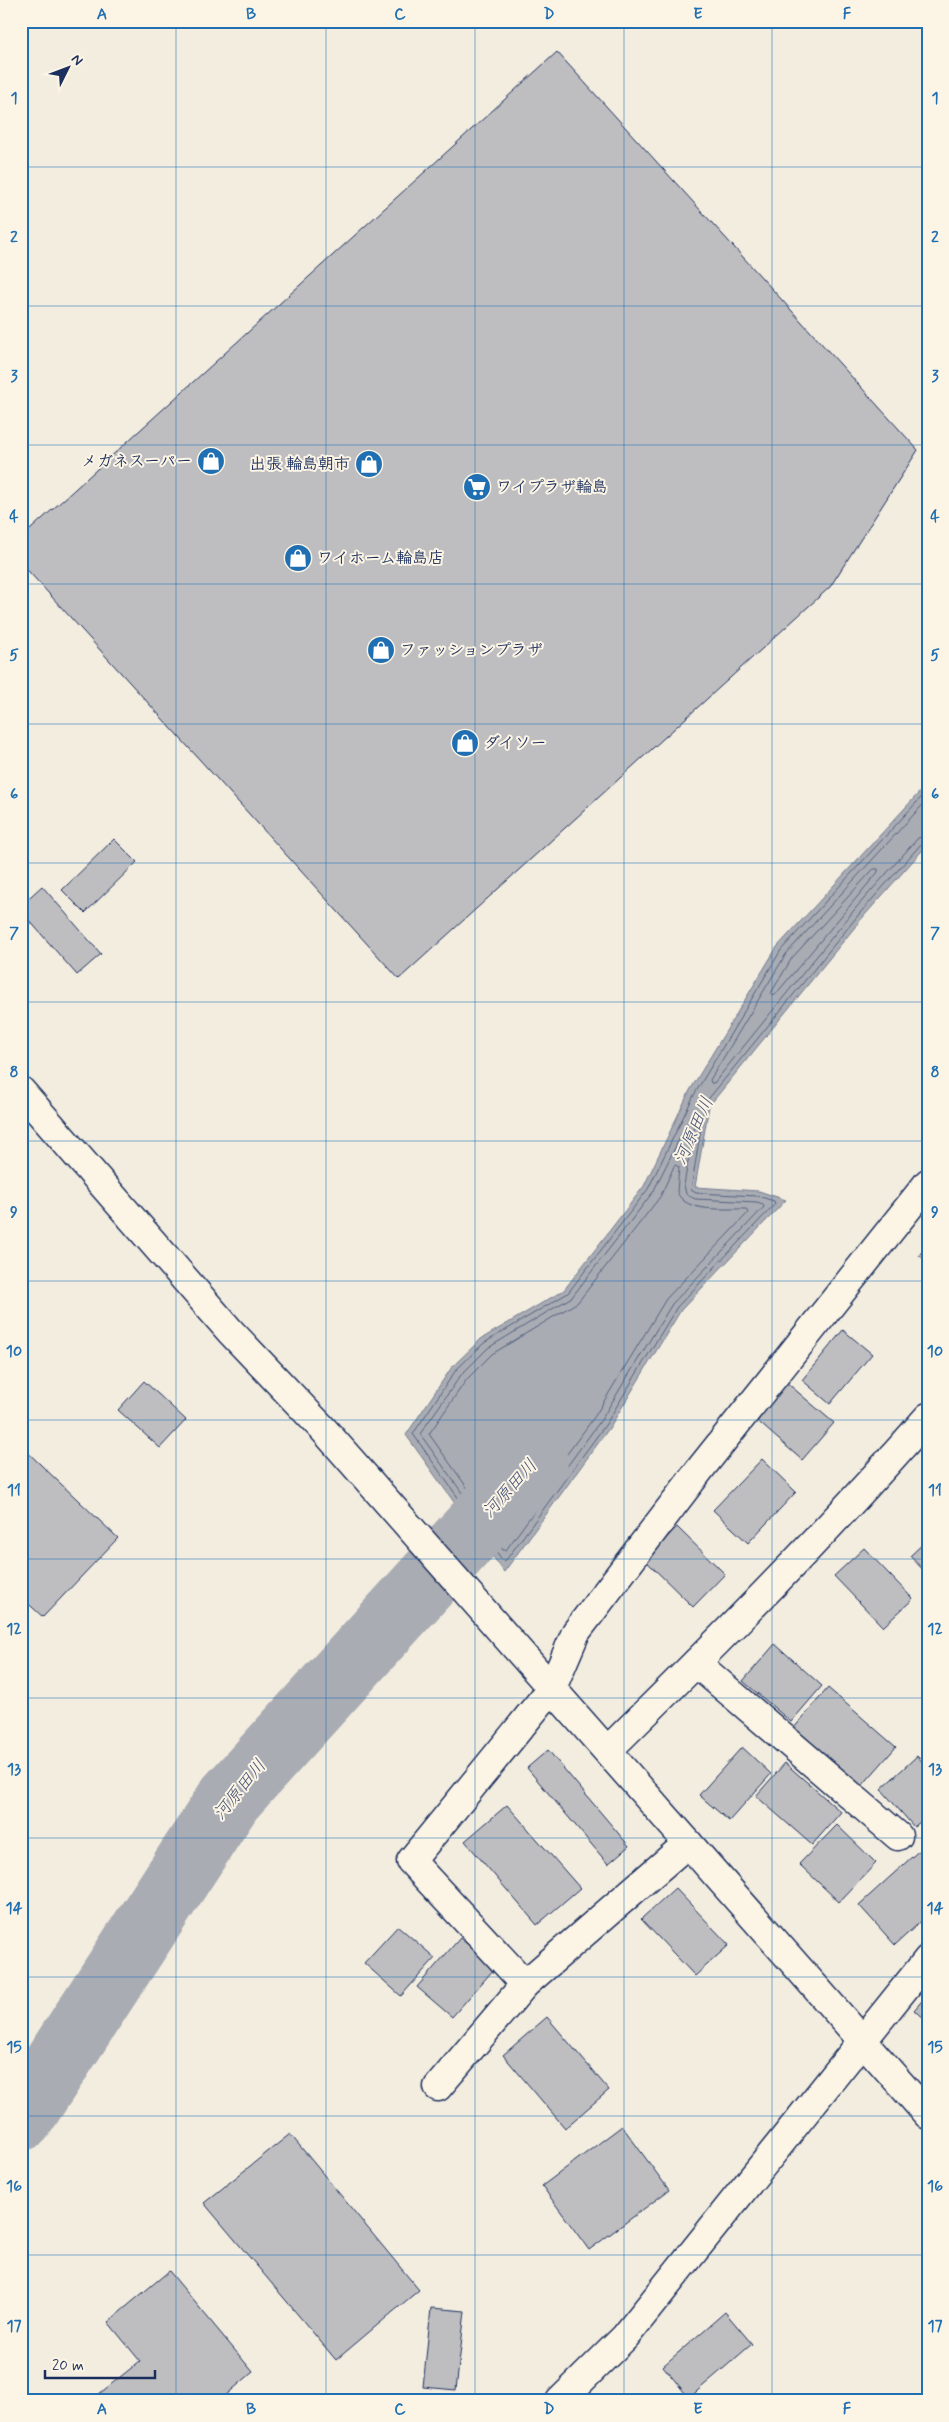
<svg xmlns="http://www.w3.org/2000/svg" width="949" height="2422" font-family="Mynerve,'Klee One',sans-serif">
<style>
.water{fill:#a9acb3;stroke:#707a91}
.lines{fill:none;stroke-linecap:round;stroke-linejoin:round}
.shore{stroke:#546180;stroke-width:1}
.river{stroke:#a9acb3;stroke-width:66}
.building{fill:#bebec0;stroke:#1b2f5e}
.minor-casing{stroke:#1b2f5e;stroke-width:31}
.tertiary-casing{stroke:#1b2f5e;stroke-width:31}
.minor{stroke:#fcf5e5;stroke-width:28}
.tertiary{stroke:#fcf5e5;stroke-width:28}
.grid{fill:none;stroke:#1f6fb2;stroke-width:1;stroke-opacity:0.55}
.labels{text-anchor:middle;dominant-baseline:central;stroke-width:4;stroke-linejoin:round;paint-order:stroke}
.poi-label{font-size:16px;font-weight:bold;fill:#1b2f5e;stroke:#fcf5e5;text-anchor:start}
.water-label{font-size:18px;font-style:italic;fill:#465478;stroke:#fcf5e5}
.neatline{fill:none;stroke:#1f6fb2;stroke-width:2}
.grid-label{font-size:16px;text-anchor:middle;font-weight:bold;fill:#1f6fb2}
</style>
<rect width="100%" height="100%" fill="#f3ede0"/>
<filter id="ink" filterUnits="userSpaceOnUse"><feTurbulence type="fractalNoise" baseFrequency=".02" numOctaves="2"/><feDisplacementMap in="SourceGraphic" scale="10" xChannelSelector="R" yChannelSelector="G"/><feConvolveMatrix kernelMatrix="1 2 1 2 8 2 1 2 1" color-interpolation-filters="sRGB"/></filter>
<g filter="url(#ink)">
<!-- water -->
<path class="water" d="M 928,783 L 928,844 L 864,916 L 709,1106 L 695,1187 L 759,1191 L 786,1200 L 681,1310 L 610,1427 L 504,1572 L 406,1435 L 452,1367 L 481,1339 L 564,1290 L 644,1186 L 689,1092 L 777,947 Z"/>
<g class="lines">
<!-- shore -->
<g class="shore">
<path d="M 928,790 L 781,950 L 694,1095 L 648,1189 L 568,1293 L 484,1343 L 456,1370 L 413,1434 L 503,1561 L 506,1560 L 606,1424 L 677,1307 L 775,1204 L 774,1201 L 758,1196 L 696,1193 L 691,1190 L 705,1103 L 860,913 L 922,843 L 928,841"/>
<path d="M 928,799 L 786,954 L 710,1080 L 711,1083 L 714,1083 L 855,909 L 918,838 L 928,835"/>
<path d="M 874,869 L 878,869 L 878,872 L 775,995 L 772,996 L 771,993 L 792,958 Z"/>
<path d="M 693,1112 L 696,1115 L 684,1185 L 686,1194 L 695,1199 L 757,1202 L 763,1204 L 764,1207 L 672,1304 L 601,1420 L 506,1550 L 503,1550 L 420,1434 L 461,1375 L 488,1348 L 572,1297 L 653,1192 Z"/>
<path d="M 675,1165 L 679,1167 L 677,1192 C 686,1214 726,1208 746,1209 L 748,1213 L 666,1299 L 595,1416 L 506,1537 L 503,1538 L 429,1434 L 467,1379 L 492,1354 L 578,1302 L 660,1197 Z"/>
</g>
<!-- river -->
<path class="river" d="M 21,2118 L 230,1798 L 535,1462"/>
</g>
<!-- building -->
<g class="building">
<path d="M 557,52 L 918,450 L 830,587 L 399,979 L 21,563 L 21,538 Z"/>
<path d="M 114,839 L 137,862 L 85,913 L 62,890 Z"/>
<path d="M 42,886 L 101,954 L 77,975 L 21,911 L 21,905 Z"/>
<path d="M 928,1245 L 928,1262 L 919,1255 Z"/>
<path d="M 843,1330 L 872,1354 L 830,1404 L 802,1380 Z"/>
<path d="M 144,1381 L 186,1420 L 160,1448 L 118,1410 Z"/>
<path d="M 786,1382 L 834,1423 L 802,1460 L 754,1418 Z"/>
<path d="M 21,1446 L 118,1538 L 43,1617 L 21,1597 Z"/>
<path d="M 762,1459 L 796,1492 L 748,1543 L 713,1510 Z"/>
<path d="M 677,1527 L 725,1574 L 693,1607 L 645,1560 Z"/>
<path d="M 928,1539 L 928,1575 L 910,1556 Z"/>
<path d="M 864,1548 L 913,1599 L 883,1627 L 834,1576 Z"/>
<path d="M 775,1644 L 822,1686 L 791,1722 L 743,1681 Z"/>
<path d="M 828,1688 L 896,1747 L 860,1788 L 793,1729 Z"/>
<path d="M 742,1747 L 771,1774 L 729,1821 L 699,1795 Z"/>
<path d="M 548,1750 L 629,1846 L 608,1864 L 527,1768 Z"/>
<path d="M 917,1756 L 928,1768 L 928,1815 L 914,1827 L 881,1789 Z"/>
<path d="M 785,1763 L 841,1812 L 812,1845 L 756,1796 Z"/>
<path d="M 507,1805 L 580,1888 L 537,1925 L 465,1841 Z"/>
<path d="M 837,1825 L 876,1863 L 839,1902 L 799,1864 Z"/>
<path d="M 924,1846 L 928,1851 L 928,1915 L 895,1945 L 859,1905 Z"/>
<path d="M 675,1888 L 729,1945 L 695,1976 L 641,1919 Z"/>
<path d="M 398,1926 L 435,1958 L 401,1996 L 364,1963 Z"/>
<path d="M 460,1938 L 495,1968 L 452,2017 L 417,1987 Z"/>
<path d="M 928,1994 L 928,2023 L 914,2010 Z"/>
<path d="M 547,2017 L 609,2090 L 565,2128 L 503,2055 Z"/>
<path d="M 622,2126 L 669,2190 L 589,2250 L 542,2186 Z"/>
<path d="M 290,2134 L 419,2290 L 336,2360 L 204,2203 Z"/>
<path d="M 169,2271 L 253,2372 L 219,2401 L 104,2401 L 99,2394 L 140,2361 L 108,2322 Z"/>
<path d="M 431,2308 L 465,2311 L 456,2390 L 423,2387 Z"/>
<path d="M 725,2312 L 752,2344 L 689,2398 L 663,2366 Z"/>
</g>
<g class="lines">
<!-- minor casing -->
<g class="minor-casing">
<g id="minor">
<path d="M 696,1663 L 898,1836"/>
<path d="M 688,1843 L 525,1984 L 411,1861 L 552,1688 L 576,1632 L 701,1468 L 928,1183"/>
<path d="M 438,2087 L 525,1984"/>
<path d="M 560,2401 L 625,2337 L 928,1959"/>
</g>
</g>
<!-- tertiary casing -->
<g class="tertiary-casing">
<g id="tertiary">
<path d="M 21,1091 L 230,1331 L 324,1430 L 928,2115"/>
<path d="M 608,1750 C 717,1643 827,1533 928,1417"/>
</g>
</g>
<!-- minor -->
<use href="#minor" class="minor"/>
<!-- tertiary -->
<use href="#tertiary" class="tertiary"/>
</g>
</g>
<!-- grid -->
<path class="grid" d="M 176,21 L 176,2401M 326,21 L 326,2401M 475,21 L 475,2401M 624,21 L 624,2401M 772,21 L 772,2401M 21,167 L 928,167M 21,306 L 928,306M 21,445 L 928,445M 21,584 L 928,584M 21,724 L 928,724M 21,863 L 928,863M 21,1002 L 928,1002M 21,1141 L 928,1141M 21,1281 L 928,1281M 21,1420 L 928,1420M 21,1559 L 928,1559M 21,1698 L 928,1698M 21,1838 L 928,1838M 21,1977 L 928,1977M 21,2116 L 928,2116M 21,2255 L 928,2255"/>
<!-- icons -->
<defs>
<g id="shop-disc" transform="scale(1.4375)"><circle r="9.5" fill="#1f6fb2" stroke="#fcf5e5"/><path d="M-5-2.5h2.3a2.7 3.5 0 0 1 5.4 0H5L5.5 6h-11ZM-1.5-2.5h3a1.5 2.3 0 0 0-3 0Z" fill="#fff"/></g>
<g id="supermarket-disc" transform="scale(1.4375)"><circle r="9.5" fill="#1f6fb2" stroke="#fcf5e5"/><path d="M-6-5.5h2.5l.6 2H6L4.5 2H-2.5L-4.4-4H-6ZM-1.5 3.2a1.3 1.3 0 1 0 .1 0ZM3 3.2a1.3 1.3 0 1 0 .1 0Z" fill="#fff"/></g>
</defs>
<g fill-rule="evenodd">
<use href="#shop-disc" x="211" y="461"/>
<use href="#shop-disc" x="369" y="464"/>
<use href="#supermarket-disc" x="477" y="487"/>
<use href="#shop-disc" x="298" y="558"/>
<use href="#shop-disc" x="381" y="650"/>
<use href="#shop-disc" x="465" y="743"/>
</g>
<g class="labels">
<!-- poi labels -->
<g class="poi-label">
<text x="192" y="461" text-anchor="end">メガネスーパー</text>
<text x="350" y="464" text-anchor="end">出張 輪島朝市</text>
<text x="496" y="487">ワイプラザ輪島</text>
<text x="317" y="558">ワイホーム輪島店</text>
<text x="400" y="650">ファッションプラザ</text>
<text x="484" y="743">ダイソー</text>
</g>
<!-- water labels -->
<g class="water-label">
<text transform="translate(694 1131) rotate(-66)">河原田川</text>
<text transform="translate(510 1489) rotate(-48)">河原田川</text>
<text transform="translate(240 1790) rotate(-51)">河原田川</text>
</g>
</g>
<!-- margin -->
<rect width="949" height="2422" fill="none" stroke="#fcf5e5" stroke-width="55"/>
<!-- north arrow -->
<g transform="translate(68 68) rotate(48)" stroke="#fcf5e5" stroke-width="4" paint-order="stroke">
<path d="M0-4L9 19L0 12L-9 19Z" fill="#1b2f5e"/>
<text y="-8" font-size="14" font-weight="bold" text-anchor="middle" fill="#1b2f5e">N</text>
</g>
<!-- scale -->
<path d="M45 2370v8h110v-8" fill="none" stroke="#1b2f5e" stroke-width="2.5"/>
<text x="52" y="2370" font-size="15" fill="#1b2f5e" stroke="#fcf5e5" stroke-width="4" paint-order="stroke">20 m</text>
<rect x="28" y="28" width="894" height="2366" class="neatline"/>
<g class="grid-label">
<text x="102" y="19">A</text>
<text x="251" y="19">B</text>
<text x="400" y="19">C</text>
<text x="549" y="19">D</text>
<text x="698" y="19">E</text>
<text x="847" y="19">F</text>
<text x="14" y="103">1</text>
<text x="935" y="103">1</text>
<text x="14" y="242">2</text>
<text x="935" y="242">2</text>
<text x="14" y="381">3</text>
<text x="935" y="381">3</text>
<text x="14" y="521">4</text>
<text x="935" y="521">4</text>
<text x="14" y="660">5</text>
<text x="935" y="660">5</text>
<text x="14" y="799">6</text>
<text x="935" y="799">6</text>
<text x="14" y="938">7</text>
<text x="935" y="938">7</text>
<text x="14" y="1077">8</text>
<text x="935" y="1077">8</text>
<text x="14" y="1217">9</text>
<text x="935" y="1217">9</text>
<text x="14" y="1356">10</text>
<text x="935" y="1356">10</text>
<text x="14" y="1495">11</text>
<text x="935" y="1495">11</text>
<text x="14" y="1634">12</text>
<text x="935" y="1634">12</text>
<text x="14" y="1774">13</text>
<text x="935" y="1774">13</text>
<text x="14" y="1913">14</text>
<text x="935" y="1913">14</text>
<text x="14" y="2052">15</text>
<text x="935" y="2052">15</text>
<text x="14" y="2191">16</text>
<text x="935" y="2191">16</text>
<text x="14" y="2331">17</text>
<text x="935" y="2331">17</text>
<text x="102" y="2414">A</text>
<text x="251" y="2414">B</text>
<text x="400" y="2414">C</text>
<text x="549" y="2414">D</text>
<text x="698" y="2414">E</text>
<text x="847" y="2414">F</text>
</g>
</svg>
